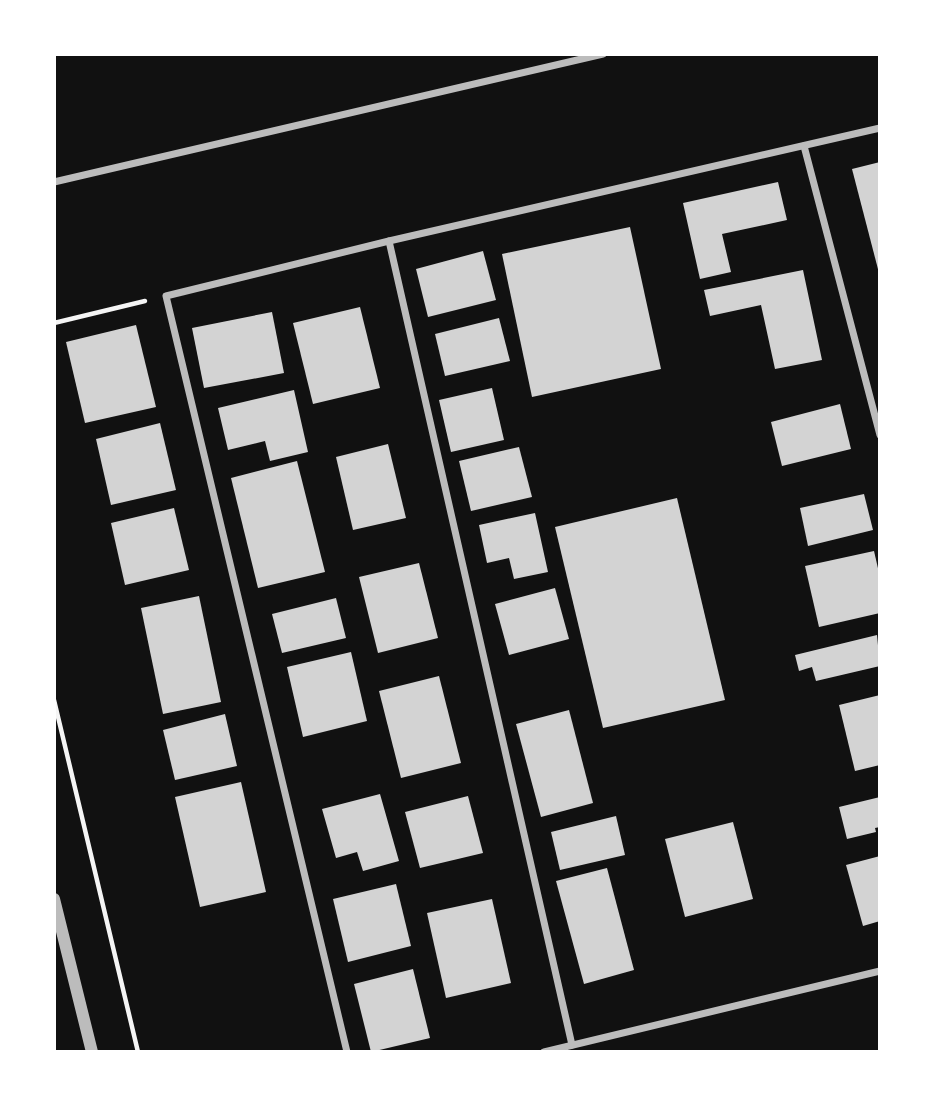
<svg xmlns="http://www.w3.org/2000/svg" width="934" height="1106" font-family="'Alegreya Sans',sans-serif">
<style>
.building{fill:#d3d3d3}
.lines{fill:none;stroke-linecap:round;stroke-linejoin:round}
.path{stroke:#f5f5f5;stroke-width:4.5}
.minor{stroke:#bcbcbc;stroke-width:7}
.tertiary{stroke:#bcbcbc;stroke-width:12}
</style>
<rect width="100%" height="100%" fill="#111"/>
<!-- building -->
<g class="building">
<path d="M 880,162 L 880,273 L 879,273 L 852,169 Z"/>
<path d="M 778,182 L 787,220 L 722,234 L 731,272 L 700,279 L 683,203 Z"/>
<path d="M 630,227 L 661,369 L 532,397 L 502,254 Z"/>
<path d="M 483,251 L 496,300 L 428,317 L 416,269 Z"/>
<path d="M 803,270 L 822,360 L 775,369 L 761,305 L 710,316 L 704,290 Z"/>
<path d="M 360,307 L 380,388 L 313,404 L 293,323 Z"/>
<path d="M 272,312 L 284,373 L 204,388 L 192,328 Z"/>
<path d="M 499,318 L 510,361 L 445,376 L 435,334 Z"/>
<path d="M 136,325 L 156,407 L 85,423 L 66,342 Z"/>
<path d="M 492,388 L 504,440 L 451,452 L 439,400 Z"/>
<path d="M 294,390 L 308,452 L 270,461 L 265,441 L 228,450 L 218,408 Z"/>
<path d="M 840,404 L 851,449 L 782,466 L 771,422 Z"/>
<path d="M 160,423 L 176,490 L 111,505 L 96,439 Z"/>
<path d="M 388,444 L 406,518 L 353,530 L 336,457 Z"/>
<path d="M 519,447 L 532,497 L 471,511 L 459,461 Z"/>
<path d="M 297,461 L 325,572 L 258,588 L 231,478 Z"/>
<path d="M 864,494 L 873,530 L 808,546 L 800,508 Z"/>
<path d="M 677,498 L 725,700 L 603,728 L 555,527 Z"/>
<path d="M 174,508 L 189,570 L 125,585 L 111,523 Z"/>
<path d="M 535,513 L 548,572 L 514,579 L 509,558 L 487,563 L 479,525 Z"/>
<path d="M 874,551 L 880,577 L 880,613 L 819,627 L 805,566 Z"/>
<path d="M 419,563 L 438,638 L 378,653 L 359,577 Z"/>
<path d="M 555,588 L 569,639 L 509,655 L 495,604 Z"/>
<path d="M 199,596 L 221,702 L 163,714 L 141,608 Z"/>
<path d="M 336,598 L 346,638 L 282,653 L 272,614 Z"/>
<path d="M 877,635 L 880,666 L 816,681 L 812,667 L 799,671 L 795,655 Z"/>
<path d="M 351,652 L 367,721 L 303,737 L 287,667 Z"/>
<path d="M 439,676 L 461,763 L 401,778 L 379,691 Z"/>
<path d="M 880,695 L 880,765 L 855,771 L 839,705 Z"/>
<path d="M 569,710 L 593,803 L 541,817 L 516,724 Z"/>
<path d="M 225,714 L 237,766 L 175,780 L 163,730 Z"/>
<path d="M 241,782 L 266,892 L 200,907 L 175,797 Z"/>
<path d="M 380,794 L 399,861 L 363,871 L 357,852 L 336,858 L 322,809 Z"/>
<path d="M 468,796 L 483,853 L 420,868 L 405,812 Z"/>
<path d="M 880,797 L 880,827 L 875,828 L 876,832 L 847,839 L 839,807 Z"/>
<path d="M 616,816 L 625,855 L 560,870 L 551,832 Z"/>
<path d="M 733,822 L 753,899 L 685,917 L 665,839 Z"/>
<path d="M 880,856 L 880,921 L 863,926 L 846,865 Z"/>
<path d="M 607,868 L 634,970 L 584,984 L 556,881 Z"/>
<path d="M 396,884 L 411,946 L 348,962 L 333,899 Z"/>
<path d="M 492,899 L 511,983 L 446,998 L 427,913 Z"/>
<path d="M 413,969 L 430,1038 L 371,1052 L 354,984 Z"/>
</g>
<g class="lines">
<!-- path -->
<g class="path">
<path d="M 54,323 L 145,301"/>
<path d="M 54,700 L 138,1052"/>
</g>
<!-- minor -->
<g class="minor">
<path d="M 804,146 L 880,435"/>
<path d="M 54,182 L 603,54"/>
<path d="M 389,241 L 572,1045"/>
<path d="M 347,1052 L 166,296 L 389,241 L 880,128"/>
<path d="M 544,1052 L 880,971"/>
</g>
<!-- tertiary -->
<path class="tertiary" d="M 54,899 L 92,1052"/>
</g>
<!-- border -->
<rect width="934" height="1106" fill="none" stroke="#ffffff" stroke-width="112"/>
</svg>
